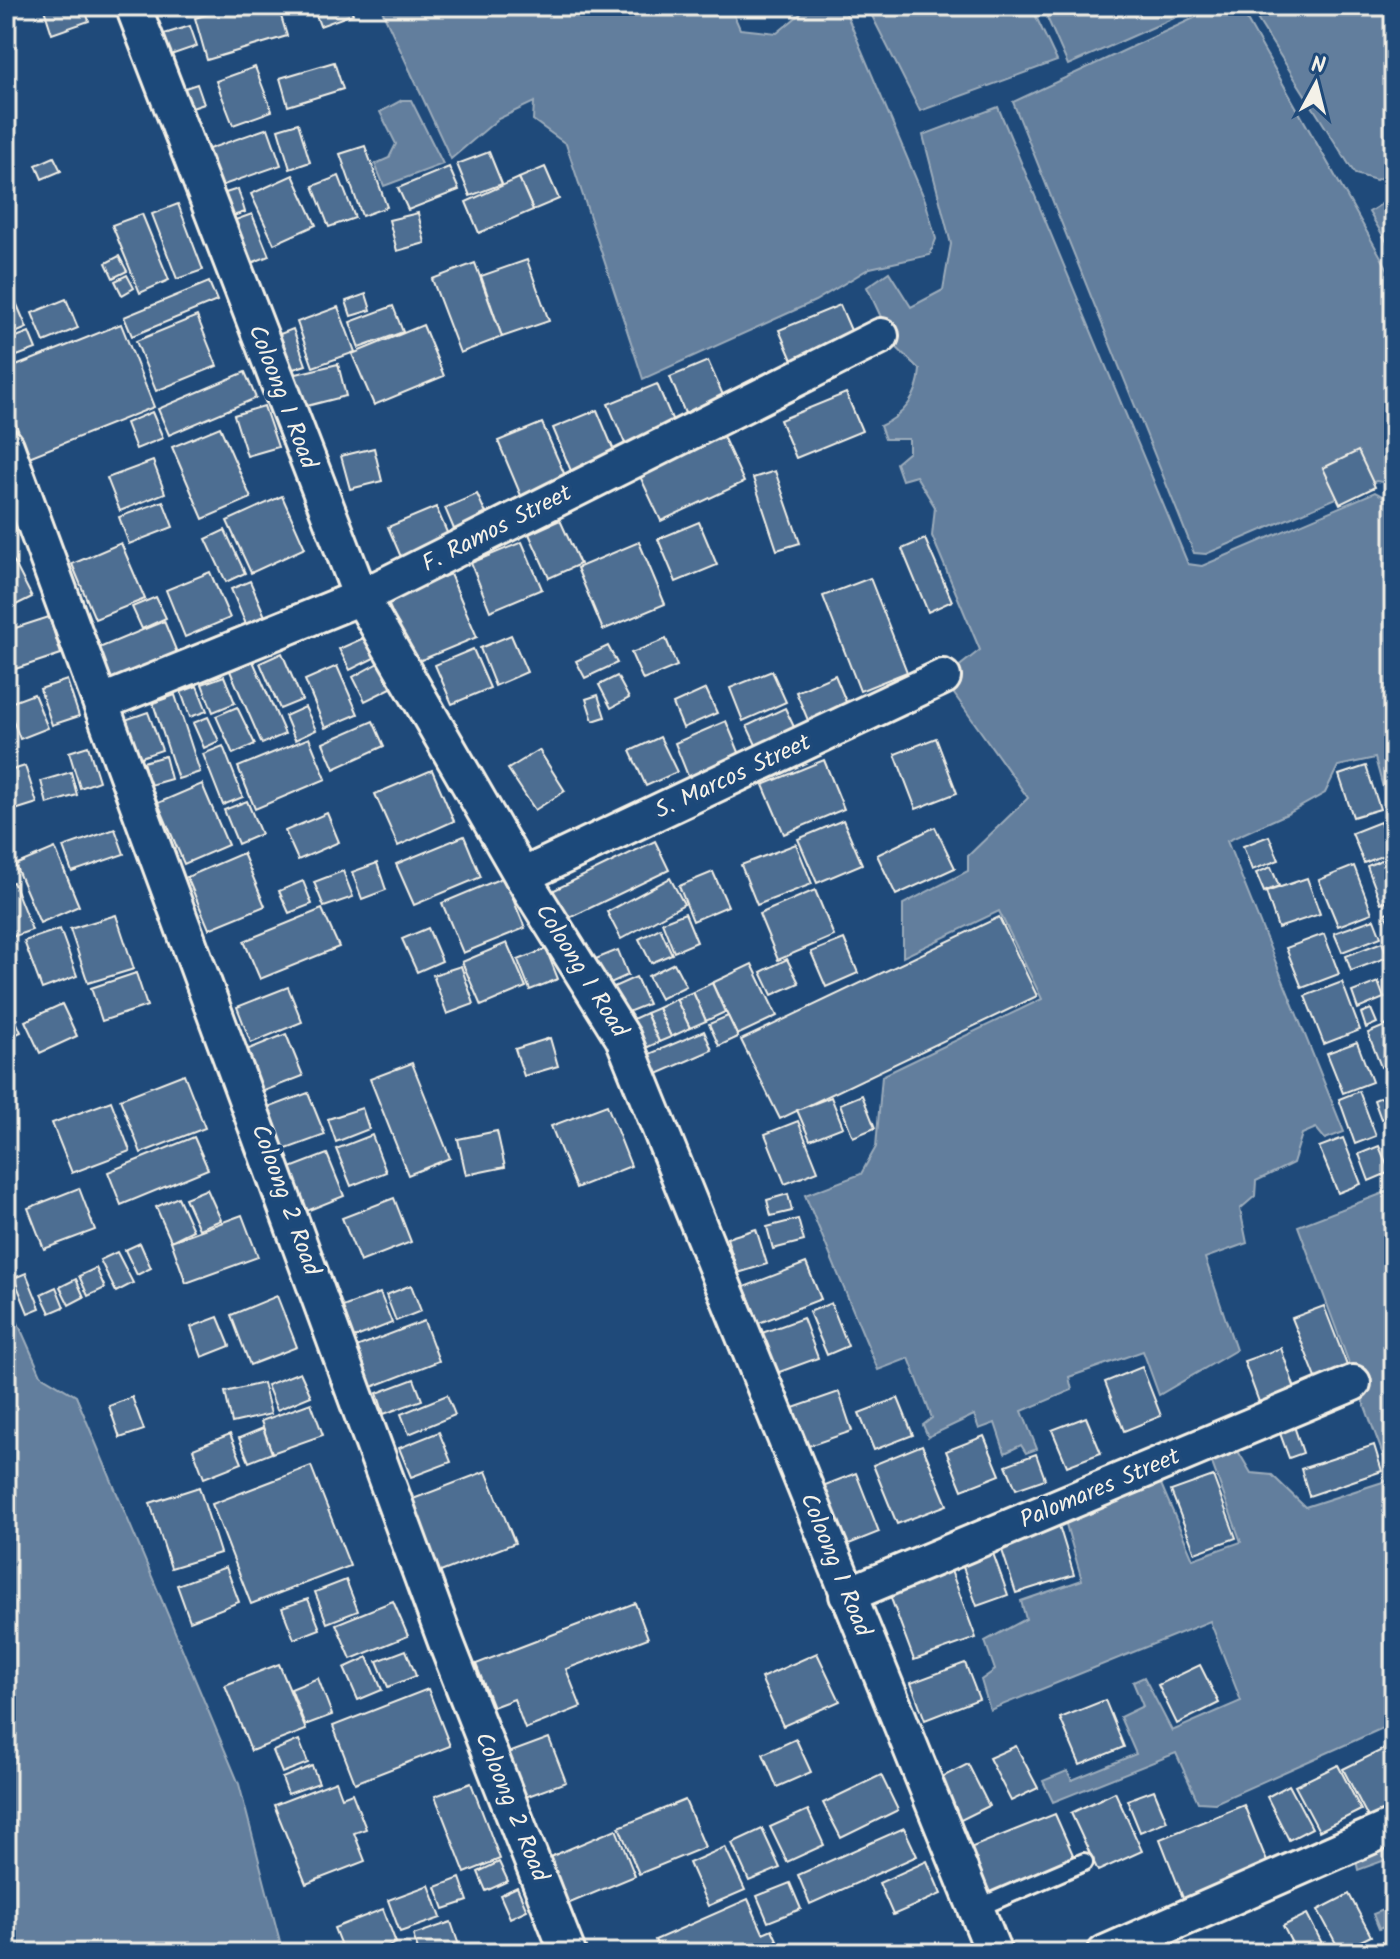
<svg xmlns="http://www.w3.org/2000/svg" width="1400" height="1959" font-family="Kalam,sans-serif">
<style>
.water{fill:#627e9d;stroke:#9cacbb;stroke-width:2}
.building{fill:#4d6e92;stroke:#f4f1e8;stroke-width:2}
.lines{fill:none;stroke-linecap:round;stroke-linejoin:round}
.service-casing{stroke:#f4f1e8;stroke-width:22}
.minor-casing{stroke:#f4f1e8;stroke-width:40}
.service{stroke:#1f4a7a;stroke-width:16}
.minor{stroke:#1f4a7a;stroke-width:34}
.labels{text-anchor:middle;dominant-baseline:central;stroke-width:8;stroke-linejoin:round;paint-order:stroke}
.street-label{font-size:24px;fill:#f4f1e8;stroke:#1f4a7a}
</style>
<rect width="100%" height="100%" fill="#1f4a7a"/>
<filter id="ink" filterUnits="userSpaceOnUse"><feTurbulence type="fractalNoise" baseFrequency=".0125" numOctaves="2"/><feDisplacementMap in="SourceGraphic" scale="16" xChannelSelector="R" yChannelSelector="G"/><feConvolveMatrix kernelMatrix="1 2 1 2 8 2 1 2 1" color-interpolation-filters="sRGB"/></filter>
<g filter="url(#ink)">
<!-- water -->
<g class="water">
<path d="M 380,6 L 730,6 L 740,29 L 777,33 L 810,6 L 843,6 L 925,200 L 936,239 L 930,255 L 870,268 L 815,301 L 643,379 L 566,144 L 533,120 L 534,102 L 498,119 L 451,159 Z"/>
<path d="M 867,6 L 1031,6 L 1057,61 L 920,111 Z"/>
<path d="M 1042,6 L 1201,6 L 1068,65 Z"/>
<path d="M 1220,6 L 1239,6 L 1394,280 L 1394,489 L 1388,483 L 1376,481 L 1206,554 L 1194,553 L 1013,102 Z"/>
<path d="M 1249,6 L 1394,6 L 1394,179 L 1388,174 L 1376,180 L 1355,174 Z"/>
<path d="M 402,100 L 411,100 L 443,164 L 384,186 L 375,164 L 389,158 L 396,144 L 380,112 Z"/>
<path d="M 998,107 L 1188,564 L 1202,566 L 1375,492 L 1394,502 L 1394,828 L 1375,758 L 1338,766 L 1325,793 L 1289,813 L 1227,841 L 1344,1132 L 1325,1139 L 1316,1128 L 1302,1134 L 1293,1163 L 1256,1181 L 1255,1196 L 1240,1209 L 1247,1243 L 1205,1258 L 1236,1350 L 1159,1395 L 1143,1351 L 1069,1377 L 1072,1390 L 1022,1411 L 1037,1449 L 1026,1453 L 1021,1445 L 1005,1453 L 995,1423 L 979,1429 L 974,1415 L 928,1437 L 923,1425 L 932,1418 L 909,1358 L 878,1370 L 805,1195 L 861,1174 L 876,1147 L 882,1076 L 1042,999 L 999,911 L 903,957 L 903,904 L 968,871 L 968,856 L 1028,798 L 954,694 L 952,672 L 980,650 L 932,536 L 935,507 L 916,476 L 902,480 L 896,463 L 909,452 L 909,439 L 885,439 L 880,426 C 905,415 918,397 920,370 L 894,345 L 867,287 L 889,272 L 911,307 L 943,290 L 951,244 L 923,135 Z"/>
<path d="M 1394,196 L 1394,254 L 1369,212 Z"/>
<path d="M 1394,1189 L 1394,1723 L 1215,1803 L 1198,1802 L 1176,1753 L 1053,1802 L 1043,1781 L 1067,1771 L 1072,1780 L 1136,1754 L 1120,1717 L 1143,1706 L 1133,1682 L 1144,1677 L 1172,1731 L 1241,1701 L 1210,1621 L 990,1710 L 981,1680 L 995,1670 L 985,1641 L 1026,1619 L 1021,1601 L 1082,1580 L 1063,1514 L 1158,1477 L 1193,1559 L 1241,1542 L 1209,1455 L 1235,1446 L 1251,1473 L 1272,1475 L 1305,1507 L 1392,1479 L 1298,1226 Z"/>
<path d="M 6,1296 L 41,1375 L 76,1396 L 239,1784 L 283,1953 L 6,1953 Z"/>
<path d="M 1394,1840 L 1394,1875 L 1388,1859 L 1358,1870 L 1355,1855 Z"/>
<path d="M 1394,1906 L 1394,1923 L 1379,1929 L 1373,1914 Z"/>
</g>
<!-- building -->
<g class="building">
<path d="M 43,6 L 84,6 L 89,21 L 52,34 Z"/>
<path d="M 184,6 L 215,6 L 187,15 Z"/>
<path d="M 235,6 L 278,6 L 287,36 L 207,60 L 195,18 Z"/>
<path d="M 350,6 L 353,14 L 320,26 L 313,7 Z"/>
<path d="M 190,26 L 197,46 L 165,57 L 158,36 Z"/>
<path d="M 334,62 L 343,89 L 288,106 L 280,78 Z"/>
<path d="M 255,67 L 272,111 L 233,125 L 216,81 Z"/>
<path d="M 197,84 L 204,104 L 174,114 L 167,94 Z"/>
<path d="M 298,123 L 310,162 L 290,169 L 278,129 Z"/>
<path d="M 268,128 L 281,165 L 212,189 L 200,152 Z"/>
<path d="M 365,146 L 387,207 L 362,216 L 340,154 Z"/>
<path d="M 489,152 L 502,184 L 470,196 L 457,164 Z"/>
<path d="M 54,157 L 61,171 L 42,179 L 36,165 Z"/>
<path d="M 449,167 L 459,190 L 408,210 L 398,188 Z"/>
<path d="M 545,167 L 559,199 L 533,210 L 519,178 Z"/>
<path d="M 293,175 L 316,225 L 274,244 L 251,194 Z"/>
<path d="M 339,176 L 355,218 L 329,227 L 313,186 Z"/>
<path d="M 519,178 L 533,210 L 479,233 L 466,202 Z"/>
<path d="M 238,189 L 245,212 L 224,219 L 216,196 Z"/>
<path d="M 178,204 L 203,270 L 177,279 L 152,214 Z"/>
<path d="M 418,213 L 425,243 L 397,251 L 389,220 Z"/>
<path d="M 142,214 L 169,280 L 140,293 L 112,225 Z"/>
<path d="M 252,214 L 269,256 L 241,267 L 224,224 Z"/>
<path d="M 119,256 L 127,271 L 113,278 L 106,263 Z"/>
<path d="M 527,260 L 549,321 L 502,337 L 481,276 Z"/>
<path d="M 475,263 L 502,337 L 460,353 L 432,279 Z"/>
<path d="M 127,275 L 134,288 L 122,295 L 115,281 Z"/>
<path d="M 209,282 L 217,301 L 132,336 L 124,317 Z"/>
<path d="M 12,293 L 27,328 L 6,337 L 6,296 Z"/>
<path d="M 366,294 L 371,310 L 351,316 L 346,301 Z"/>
<path d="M 66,299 L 78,328 L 44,342 L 32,313 Z"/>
<path d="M 840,305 L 853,335 L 792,360 L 779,330 Z"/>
<path d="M 393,306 L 403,332 L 359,348 L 350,322 Z"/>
<path d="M 338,307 L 355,352 L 313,367 L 297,322 Z"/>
<path d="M 197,316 L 217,366 L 156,391 L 136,341 Z"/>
<path d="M 121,324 L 154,407 L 29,457 L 6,400 L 6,370 Z"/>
<path d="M 423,325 L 444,376 L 374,405 L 352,354 Z"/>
<path d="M 293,329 L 306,365 L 284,372 L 272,337 Z"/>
<path d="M 29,332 L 36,349 L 6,360 L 6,341 Z"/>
<path d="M 708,361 L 730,411 L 691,428 L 670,377 Z"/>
<path d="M 338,364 L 346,396 L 299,408 L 292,375 Z"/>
<path d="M 245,372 L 256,398 L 169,435 L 158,409 Z"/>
<path d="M 657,384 L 678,433 L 629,453 L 608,404 Z"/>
<path d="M 846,393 L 862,431 L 796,458 L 780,420 Z"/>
<path d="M 264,406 L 278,447 L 247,456 L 234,415 Z"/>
<path d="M 597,410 L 620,465 L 576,483 L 553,428 Z"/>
<path d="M 152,412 L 163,438 L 136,449 L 126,423 Z"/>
<path d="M 542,423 L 567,480 L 522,498 L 498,441 Z"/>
<path d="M 220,427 L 251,498 L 203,519 L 172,447 Z"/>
<path d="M 721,432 L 744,482 L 661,521 L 637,470 Z"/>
<path d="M 374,448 L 382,481 L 350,489 L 341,456 Z"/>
<path d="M 1358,451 L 1375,487 L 1340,504 L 1323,468 Z"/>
<path d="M 153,461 L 165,493 L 120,511 L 107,478 Z"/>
<path d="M 775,471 L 800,543 L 777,550 L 753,478 Z"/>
<path d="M 477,494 L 492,527 L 459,541 L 445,508 Z"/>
<path d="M 282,496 L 305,548 L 251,573 L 227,521 Z"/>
<path d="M 163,501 L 173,527 L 129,544 L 119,517 Z"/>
<path d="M 436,507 L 452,544 L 404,564 L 388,527 Z"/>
<path d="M 560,520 L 580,564 L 549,578 L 529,534 Z"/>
<path d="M 699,522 L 717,565 L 676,582 L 658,539 Z"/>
<path d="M 225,530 L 245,573 L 226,582 L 206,539 Z"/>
<path d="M 925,539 L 952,601 L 928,612 L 902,549 Z"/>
<path d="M 522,542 L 542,589 L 490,611 L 471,563 Z"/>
<path d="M 639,542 L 665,604 L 603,630 L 577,568 Z"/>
<path d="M 121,543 L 145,599 L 95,619 L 72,564 Z"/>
<path d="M 13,560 L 32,597 L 6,610 L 6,563 Z"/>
<path d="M 210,572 L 230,618 L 185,637 L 166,590 Z"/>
<path d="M 450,574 L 477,637 L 414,663 L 387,601 Z"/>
<path d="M 870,578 L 907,672 L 860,691 L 823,596 Z"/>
<path d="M 250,581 L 267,621 L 248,629 L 231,589 Z"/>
<path d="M 156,597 L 166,618 L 142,629 L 132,607 Z"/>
<path d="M 49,617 L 61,654 L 6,672 L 6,631 Z"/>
<path d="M 164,621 L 180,660 L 115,687 L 99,648 Z"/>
<path d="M 511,635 L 527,672 L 495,686 L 480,648 Z"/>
<path d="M 368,636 L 378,656 L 350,670 L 339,649 Z"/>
<path d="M 666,639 L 677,666 L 643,680 L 631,653 Z"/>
<path d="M 608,646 L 617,663 L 585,678 L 576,661 Z"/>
<path d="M 473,649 L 490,688 L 452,704 L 435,665 Z"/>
<path d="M 282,653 L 302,700 L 280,709 L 260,663 Z"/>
<path d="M 253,661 L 285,734 L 262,744 L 230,671 Z"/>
<path d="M 380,662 L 393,687 L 365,701 L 353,677 Z"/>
<path d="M 337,666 L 358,714 L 325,728 L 305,680 Z"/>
<path d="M 772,671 L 786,702 L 743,721 L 730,688 Z"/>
<path d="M 835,675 L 849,709 L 810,725 L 796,692 Z"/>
<path d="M 224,676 L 235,703 L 213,712 L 202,684 Z"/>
<path d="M 617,676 L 629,698 L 611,708 L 599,685 Z"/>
<path d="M 67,680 L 79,716 L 52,725 L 40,689 Z"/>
<path d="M 197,686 L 207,711 L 190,717 L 181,692 Z"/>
<path d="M 706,689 L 717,713 L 683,728 L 673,704 Z"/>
<path d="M 34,694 L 48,728 L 20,739 L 7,704 Z"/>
<path d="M 175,695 L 200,772 L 178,779 L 153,703 Z"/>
<path d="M 598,695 L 605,717 L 593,721 L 586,699 Z"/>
<path d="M 237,707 L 255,744 L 233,754 L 216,716 Z"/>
<path d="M 305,707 L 316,730 L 295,740 L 285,716 Z"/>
<path d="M 785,708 L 795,729 L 757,747 L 747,726 Z"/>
<path d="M 148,712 L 162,750 L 135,759 L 122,721 Z"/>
<path d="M 208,717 L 219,741 L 204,748 L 193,723 Z"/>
<path d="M 373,721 L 384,746 L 334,769 L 323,743 Z"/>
<path d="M 726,721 L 744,764 L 692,786 L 675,743 Z"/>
<path d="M 660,737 L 677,772 L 646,786 L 630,751 Z"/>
<path d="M 309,738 L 326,779 L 255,809 L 238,767 Z"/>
<path d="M 936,738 L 957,793 L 916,809 L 895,754 Z"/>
<path d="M 88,746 L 99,781 L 80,788 L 69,752 Z"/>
<path d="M 223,746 L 243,797 L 223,805 L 203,754 Z"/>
<path d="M 539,750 L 565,791 L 535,810 L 508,769 Z"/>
<path d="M 165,756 L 171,779 L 150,785 L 143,762 Z"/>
<path d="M 824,760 L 844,809 L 784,834 L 763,785 Z"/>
<path d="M 25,766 L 37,803 L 15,810 L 6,784 L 6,772 Z"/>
<path d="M 1366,766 L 1380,809 L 1353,817 L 1339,775 Z"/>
<path d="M 432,770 L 454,821 L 398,846 L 375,794 Z"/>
<path d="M 71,772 L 77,795 L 47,804 L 41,781 Z"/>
<path d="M 202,784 L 228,845 L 184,864 L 158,803 Z"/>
<path d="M 247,801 L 261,834 L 238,844 L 224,810 Z"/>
<path d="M 327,813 L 339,842 L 298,860 L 285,831 Z"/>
<path d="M 843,820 L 862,864 L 817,883 L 798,839 Z"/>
<path d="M 1380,822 L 1392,852 L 1364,863 L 1352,833 Z"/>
<path d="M 935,827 L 955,868 L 896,895 L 877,855 Z"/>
<path d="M 115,829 L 124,854 L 72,872 L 63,847 Z"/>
<path d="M 464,836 L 481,877 L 414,905 L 396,864 Z"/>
<path d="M 1269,836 L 1279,860 L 1252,870 L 1243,846 Z"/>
<path d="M 655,841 L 669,870 L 561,922 L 548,893 Z"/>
<path d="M 796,844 L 812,884 L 757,905 L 741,865 Z"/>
<path d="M 55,848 L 79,906 L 40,923 L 15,865 Z"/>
<path d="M 243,853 L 265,906 L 209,929 L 187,877 Z"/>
<path d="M 1386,858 L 1394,878 L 1394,898 L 1381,903 L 1367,866 Z"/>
<path d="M 377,863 L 386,890 L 362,899 L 352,872 Z"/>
<path d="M 1354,866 L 1372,913 L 1338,926 L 1319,880 Z"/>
<path d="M 1271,867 L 1279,886 L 1264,892 L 1256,873 Z"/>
<path d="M 343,871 L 353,897 L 324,907 L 314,882 Z"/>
<path d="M 713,872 L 728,906 L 693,921 L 679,886 Z"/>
<path d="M 504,877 L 525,928 L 463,953 L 442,903 Z"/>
<path d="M 670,878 L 684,904 L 621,939 L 607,912 Z"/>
<path d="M 1307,878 L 1320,914 L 1278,928 L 1266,892 Z"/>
<path d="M 303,881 L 312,904 L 289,913 L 279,891 Z"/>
<path d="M 13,882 L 32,930 L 6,939 L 6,884 Z"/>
<path d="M 815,890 L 834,936 L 778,960 L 759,914 Z"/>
<path d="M 322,909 L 339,947 L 260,979 L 244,941 Z"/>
<path d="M 1394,910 L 1394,932 L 1393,933 L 1385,913 Z"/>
<path d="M 685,913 L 697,942 L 674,952 L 662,922 Z"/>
<path d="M 116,915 L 134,969 L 88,983 L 70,929 Z"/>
<path d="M 999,917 L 1037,996 L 780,1119 L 741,1040 Z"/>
<path d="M 1374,919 L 1381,937 L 1342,952 L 1334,933 Z"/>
<path d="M 428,928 L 442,961 L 417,972 L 402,939 Z"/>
<path d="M 660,928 L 672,954 L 651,963 L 639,939 Z"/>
<path d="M 60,929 L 77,976 L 42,989 L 24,941 Z"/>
<path d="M 1324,934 L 1339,974 L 1302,988 L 1286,948 Z"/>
<path d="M 844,939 L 858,973 L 826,987 L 811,952 Z"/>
<path d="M 1382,942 L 1388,957 L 1351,971 L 1346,956 Z"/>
<path d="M 507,943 L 526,987 L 481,1006 L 462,962 Z"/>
<path d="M 546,949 L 558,979 L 530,990 L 518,960 Z"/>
<path d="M 618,950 L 628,975 L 604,986 L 593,960 Z"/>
<path d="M 787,959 L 799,983 L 772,995 L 761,972 Z"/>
<path d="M 674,963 L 686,986 L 660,999 L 648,976 Z"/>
<path d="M 752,964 L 777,1016 L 737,1035 L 712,983 Z"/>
<path d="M 461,966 L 474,1004 L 447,1014 L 433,975 Z"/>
<path d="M 1394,971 L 1394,991 L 1387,973 Z"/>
<path d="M 136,973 L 147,1006 L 102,1021 L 91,988 Z"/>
<path d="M 636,977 L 648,1004 L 618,1016 L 607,990 Z"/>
<path d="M 1342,982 L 1360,1030 L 1324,1044 L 1305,996 Z"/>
<path d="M 1378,982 L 1384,998 L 1358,1009 L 1352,992 Z"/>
<path d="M 712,983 L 725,1012 L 706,1021 L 693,992 Z"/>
<path d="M 288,987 L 302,1022 L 251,1043 L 237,1007 Z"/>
<path d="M 693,992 L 706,1021 L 690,1028 L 676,999 Z"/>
<path d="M 676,999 L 690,1028 L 671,1037 L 658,1008 Z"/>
<path d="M 8,1003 L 21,1032 L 6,1039 L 6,1004 Z"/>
<path d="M 62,1004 L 77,1036 L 40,1053 L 25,1021 Z"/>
<path d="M 658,1008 L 671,1037 L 659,1042 L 646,1013 Z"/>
<path d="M 1371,1009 L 1377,1023 L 1366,1028 L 1361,1013 Z"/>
<path d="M 646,1013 L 659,1042 L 635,1053 L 622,1024 Z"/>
<path d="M 728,1016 L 738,1037 L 719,1046 L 709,1024 Z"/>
<path d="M 1394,1022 L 1394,1062 L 1381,1067 L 1368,1033 Z"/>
<path d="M 704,1031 L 712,1050 L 648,1078 L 640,1058 Z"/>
<path d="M 286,1034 L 303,1076 L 259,1093 L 244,1051 Z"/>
<path d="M 550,1038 L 558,1066 L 524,1076 L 515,1049 Z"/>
<path d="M 1357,1042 L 1372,1082 L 1343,1093 L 1327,1053 Z"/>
<path d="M 412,1063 L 450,1158 L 408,1175 L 370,1079 Z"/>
<path d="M 184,1074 L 205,1128 L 141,1153 L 120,1099 Z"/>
<path d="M 1359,1091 L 1376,1136 L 1355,1144 L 1339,1099 Z"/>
<path d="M 1394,1092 L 1394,1114 L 1381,1119 L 1374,1100 Z"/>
<path d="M 308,1093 L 325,1135 L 281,1151 L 265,1109 Z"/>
<path d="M 862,1095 L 875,1128 L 853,1137 L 840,1104 Z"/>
<path d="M 831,1097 L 843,1127 L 810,1140 L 797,1110 Z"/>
<path d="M 111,1101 L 130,1151 L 72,1173 L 52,1123 Z"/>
<path d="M 607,1105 L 631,1166 L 576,1188 L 551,1126 Z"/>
<path d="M 362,1108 L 369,1129 L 336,1142 L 328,1119 Z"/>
<path d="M 798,1121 L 818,1171 L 785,1184 L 765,1134 Z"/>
<path d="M 497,1131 L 505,1167 L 466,1175 L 458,1139 Z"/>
<path d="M 372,1135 L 386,1172 L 351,1186 L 336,1149 Z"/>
<path d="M 194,1137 L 208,1169 L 121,1205 L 108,1172 Z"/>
<path d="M 1343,1138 L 1361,1184 L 1338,1193 L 1319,1147 Z"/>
<path d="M 1379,1146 L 1390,1172 L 1369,1181 L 1359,1154 Z"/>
<path d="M 327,1154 L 344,1196 L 297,1215 L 280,1172 Z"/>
<path d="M 79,1188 L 95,1230 L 44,1249 L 28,1208 Z"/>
<path d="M 207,1189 L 221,1220 L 199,1229 L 185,1198 Z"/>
<path d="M 788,1194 L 792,1211 L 771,1216 L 767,1200 Z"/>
<path d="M 178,1197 L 193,1230 L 171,1241 L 156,1207 Z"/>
<path d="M 394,1198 L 411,1242 L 360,1262 L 342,1218 Z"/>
<path d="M 242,1215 L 258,1257 L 186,1283 L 171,1241 Z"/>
<path d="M 798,1219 L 804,1241 L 773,1249 L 767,1227 Z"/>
<path d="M 756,1229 L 767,1264 L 738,1273 L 727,1238 Z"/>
<path d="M 140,1243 L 151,1268 L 137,1275 L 125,1250 Z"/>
<path d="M 117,1252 L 133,1283 L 116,1292 L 100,1260 Z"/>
<path d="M 806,1263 L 821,1299 L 759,1323 L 744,1287 Z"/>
<path d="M 96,1268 L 105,1288 L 88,1296 L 79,1276 Z"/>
<path d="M 26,1273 L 40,1308 L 28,1313 L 14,1278 Z"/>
<path d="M 76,1279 L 84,1297 L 69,1305 L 60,1287 Z"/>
<path d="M 411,1285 L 421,1311 L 396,1321 L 386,1295 Z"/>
<path d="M 56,1287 L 64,1307 L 50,1313 L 41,1294 Z"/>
<path d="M 380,1293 L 392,1323 L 341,1343 L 329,1312 Z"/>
<path d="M 277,1296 L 297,1347 L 250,1365 L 231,1315 Z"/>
<path d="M 831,1303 L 848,1346 L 827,1355 L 809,1312 Z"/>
<path d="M 1324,1306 L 1351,1376 L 1320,1388 L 1292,1318 Z"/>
<path d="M 218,1317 L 230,1346 L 202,1357 L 191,1327 Z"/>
<path d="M 803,1318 L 818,1358 L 774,1374 L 759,1334 Z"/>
<path d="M 424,1321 L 439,1361 L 359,1392 L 343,1352 Z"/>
<path d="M 1281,1348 L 1295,1389 L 1259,1402 L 1244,1361 Z"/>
<path d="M 1142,1367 L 1161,1416 L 1124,1431 L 1105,1382 Z"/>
<path d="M 300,1372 L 311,1396 L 277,1410 L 267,1385 Z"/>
<path d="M 414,1379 L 422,1400 L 384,1414 L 377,1393 Z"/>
<path d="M 263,1383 L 271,1414 L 232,1423 L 225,1392 Z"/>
<path d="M 839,1392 L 852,1431 L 800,1449 L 787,1410 Z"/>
<path d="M 447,1395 L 455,1415 L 409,1434 L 401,1414 Z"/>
<path d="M 132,1397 L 144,1430 L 120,1438 L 109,1406 Z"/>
<path d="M 898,1398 L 913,1435 L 874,1450 L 859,1413 Z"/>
<path d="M 311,1403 L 323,1435 L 272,1453 L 261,1421 Z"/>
<path d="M 1086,1417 L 1101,1453 L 1067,1466 L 1052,1430 Z"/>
<path d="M 1292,1420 L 1303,1453 L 1289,1458 L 1277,1425 Z"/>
<path d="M 263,1428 L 272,1453 L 249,1462 L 239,1438 Z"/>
<path d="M 439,1432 L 451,1462 L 411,1477 L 399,1448 Z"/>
<path d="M 230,1434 L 242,1463 L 204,1478 L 193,1449 Z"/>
<path d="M 984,1436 L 1000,1475 L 962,1490 L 946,1451 Z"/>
<path d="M 922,1445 L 947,1505 L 897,1524 L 873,1465 Z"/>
<path d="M 1374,1445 L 1382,1471 L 1309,1496 L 1301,1469 Z"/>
<path d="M 1036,1454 L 1045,1479 L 1016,1489 L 1006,1465 Z"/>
<path d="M 311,1466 L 350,1566 L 251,1604 L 212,1504 Z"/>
<path d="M 486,1471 L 515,1543 L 433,1575 L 405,1502 Z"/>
<path d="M 856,1473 L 879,1532 L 844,1546 L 820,1487 Z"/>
<path d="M 1213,1476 L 1236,1538 L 1195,1553 L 1171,1491 Z"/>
<path d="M 199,1487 L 220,1553 L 171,1568 L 150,1503 Z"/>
<path d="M 1057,1519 L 1074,1575 L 1016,1593 L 998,1538 Z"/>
<path d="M 990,1545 L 1008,1595 L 977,1606 L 959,1556 Z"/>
<path d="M 947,1560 L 976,1638 L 914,1660 L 885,1582 Z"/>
<path d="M 226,1567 L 239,1602 L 190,1621 L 177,1585 Z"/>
<path d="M 346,1580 L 358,1611 L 327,1623 L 315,1592 Z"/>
<path d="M 308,1599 L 320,1629 L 294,1639 L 282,1608 Z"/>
<path d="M 393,1601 L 408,1636 L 351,1659 L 336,1624 Z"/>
<path d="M 635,1603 L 648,1638 L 566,1669 L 581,1707 L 525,1729 L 514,1699 L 493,1707 L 476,1664 Z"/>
<path d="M 406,1650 L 416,1676 L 388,1687 L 377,1661 Z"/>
<path d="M 817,1653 L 840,1701 L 783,1726 L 761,1678 Z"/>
<path d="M 368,1657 L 382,1690 L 358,1700 L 344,1668 Z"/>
<path d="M 965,1663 L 979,1699 L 925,1720 L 911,1683 Z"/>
<path d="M 279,1664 L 306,1730 L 251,1751 L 225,1685 Z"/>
<path d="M 1200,1665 L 1219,1703 L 1177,1724 L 1158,1685 Z"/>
<path d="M 318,1678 L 332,1715 L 305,1725 L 291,1689 Z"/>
<path d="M 428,1689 L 450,1746 L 355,1783 L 333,1726 Z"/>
<path d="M 1105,1700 L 1124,1747 L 1080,1765 L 1060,1718 Z"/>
<path d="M 549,1738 L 566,1782 L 520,1799 L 503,1755 Z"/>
<path d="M 796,1739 L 811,1772 L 777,1787 L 763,1754 Z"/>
<path d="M 299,1740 L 308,1763 L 282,1773 L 273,1751 Z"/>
<path d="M 1394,1744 L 1394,1820 L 1374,1829 L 1343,1769 Z"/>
<path d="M 1016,1746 L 1038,1788 L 1011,1801 L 989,1758 Z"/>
<path d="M 968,1764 L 989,1806 L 955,1823 L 934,1781 Z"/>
<path d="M 1338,1765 L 1361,1810 L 1319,1831 L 1295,1786 Z"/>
<path d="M 312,1766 L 319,1783 L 288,1794 L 282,1778 Z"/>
<path d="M 881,1775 L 898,1810 L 841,1838 L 823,1803 Z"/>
<path d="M 336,1781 L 342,1797 L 352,1793 L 366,1829 L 354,1833 L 365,1861 L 306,1884 L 274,1805 Z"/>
<path d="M 471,1783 L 500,1859 L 465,1873 L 435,1796 Z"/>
<path d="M 1289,1785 L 1312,1828 L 1289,1840 L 1267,1797 Z"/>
<path d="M 1154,1790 L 1167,1821 L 1140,1832 L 1127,1800 Z"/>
<path d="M 1115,1792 L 1142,1851 L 1098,1871 L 1071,1813 Z"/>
<path d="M 685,1800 L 705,1847 L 639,1874 L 619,1827 Z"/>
<path d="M 1244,1805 L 1270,1869 L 1185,1903 L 1160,1839 Z"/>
<path d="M 808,1810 L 824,1845 L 787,1862 L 770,1827 Z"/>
<path d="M 1055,1814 L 1074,1857 L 976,1899 L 960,1852 Z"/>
<path d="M 904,1828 L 917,1856 L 810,1904 L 798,1875 Z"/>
<path d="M 616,1829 L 635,1876 L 558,1908 L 538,1862 Z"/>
<path d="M 762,1829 L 780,1868 L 749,1881 L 732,1843 Z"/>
<path d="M 725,1847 L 745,1890 L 708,1906 L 689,1863 Z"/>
<path d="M 927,1861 L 941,1894 L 893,1915 L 879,1883 Z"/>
<path d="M 499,1862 L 508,1881 L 486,1891 L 478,1872 Z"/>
<path d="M 460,1878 L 468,1901 L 444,1909 L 436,1887 Z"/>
<path d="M 790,1883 L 801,1909 L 768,1922 L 757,1896 Z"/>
<path d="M 429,1885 L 441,1918 L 400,1932 L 388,1900 Z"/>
<path d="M 517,1887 L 527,1910 L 510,1918 L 500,1895 Z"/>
<path d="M 1349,1894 L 1371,1936 L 1340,1951 L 1318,1910 Z"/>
<path d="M 748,1899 L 763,1933 L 772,1929 L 783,1953 L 661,1953 L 655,1940 Z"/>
<path d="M 383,1909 L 396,1943 L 371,1953 L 344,1953 L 334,1928 Z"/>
<path d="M 1307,1914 L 1327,1953 L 1297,1953 L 1283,1926 Z"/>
<path d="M 451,1922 L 461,1951 L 419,1953 L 413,1935 Z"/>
<path d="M 1394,1936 L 1394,1953 L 1373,1953 L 1371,1948 Z"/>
<path d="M 1278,1943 L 1283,1953 L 1258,1953 Z"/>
<path d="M 510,1946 L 512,1953 L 493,1953 Z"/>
</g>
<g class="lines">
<!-- service casing -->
<g class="service-casing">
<path id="service" d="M 975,1909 L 1084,1862"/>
</g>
<!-- minor casing -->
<g class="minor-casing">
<g id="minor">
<path d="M 133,6 L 361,597 L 522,876 L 623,1038 L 994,1953"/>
<path d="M 6,446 L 447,1645 L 568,1953"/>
<path d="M 103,702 L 361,597 L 881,336"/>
<path d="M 522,876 L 943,677"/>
<path d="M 847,1595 L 1353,1383"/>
<path d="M 1105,1953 L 1394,1826"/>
</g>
</g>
<!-- service -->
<use href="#service" class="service"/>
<!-- minor -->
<use href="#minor" class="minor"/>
</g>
</g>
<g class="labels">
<!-- street labels -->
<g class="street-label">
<text transform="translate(282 397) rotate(69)">Coloong 1 Road</text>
<text transform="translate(497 529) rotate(-27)">F. Ramos Street</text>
<text transform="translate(733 777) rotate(-25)">S. Marcos Street</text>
<text transform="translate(581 971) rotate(58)">Coloong 1 Road</text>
<text transform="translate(285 1200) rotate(70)">Coloong 2 Road</text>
<text transform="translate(1100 1489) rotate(-23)">Palomares Street</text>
<text transform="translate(835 1565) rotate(68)">Coloong 1 Road</text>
<text transform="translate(511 1807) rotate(68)">Coloong 2 Road</text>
</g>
</g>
<!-- margin -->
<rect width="1400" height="1959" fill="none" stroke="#1f4a7a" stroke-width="32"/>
<rect x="16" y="16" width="1368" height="1927" fill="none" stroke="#f4f1e8" stroke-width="3" filter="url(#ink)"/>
<!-- north arrow -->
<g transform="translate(1316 84) rotate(7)" stroke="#1f4a7a" stroke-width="6" paint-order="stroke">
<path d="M0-6L14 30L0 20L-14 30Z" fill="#f4f1e8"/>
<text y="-12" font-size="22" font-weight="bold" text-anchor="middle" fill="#f4f1e8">N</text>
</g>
</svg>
